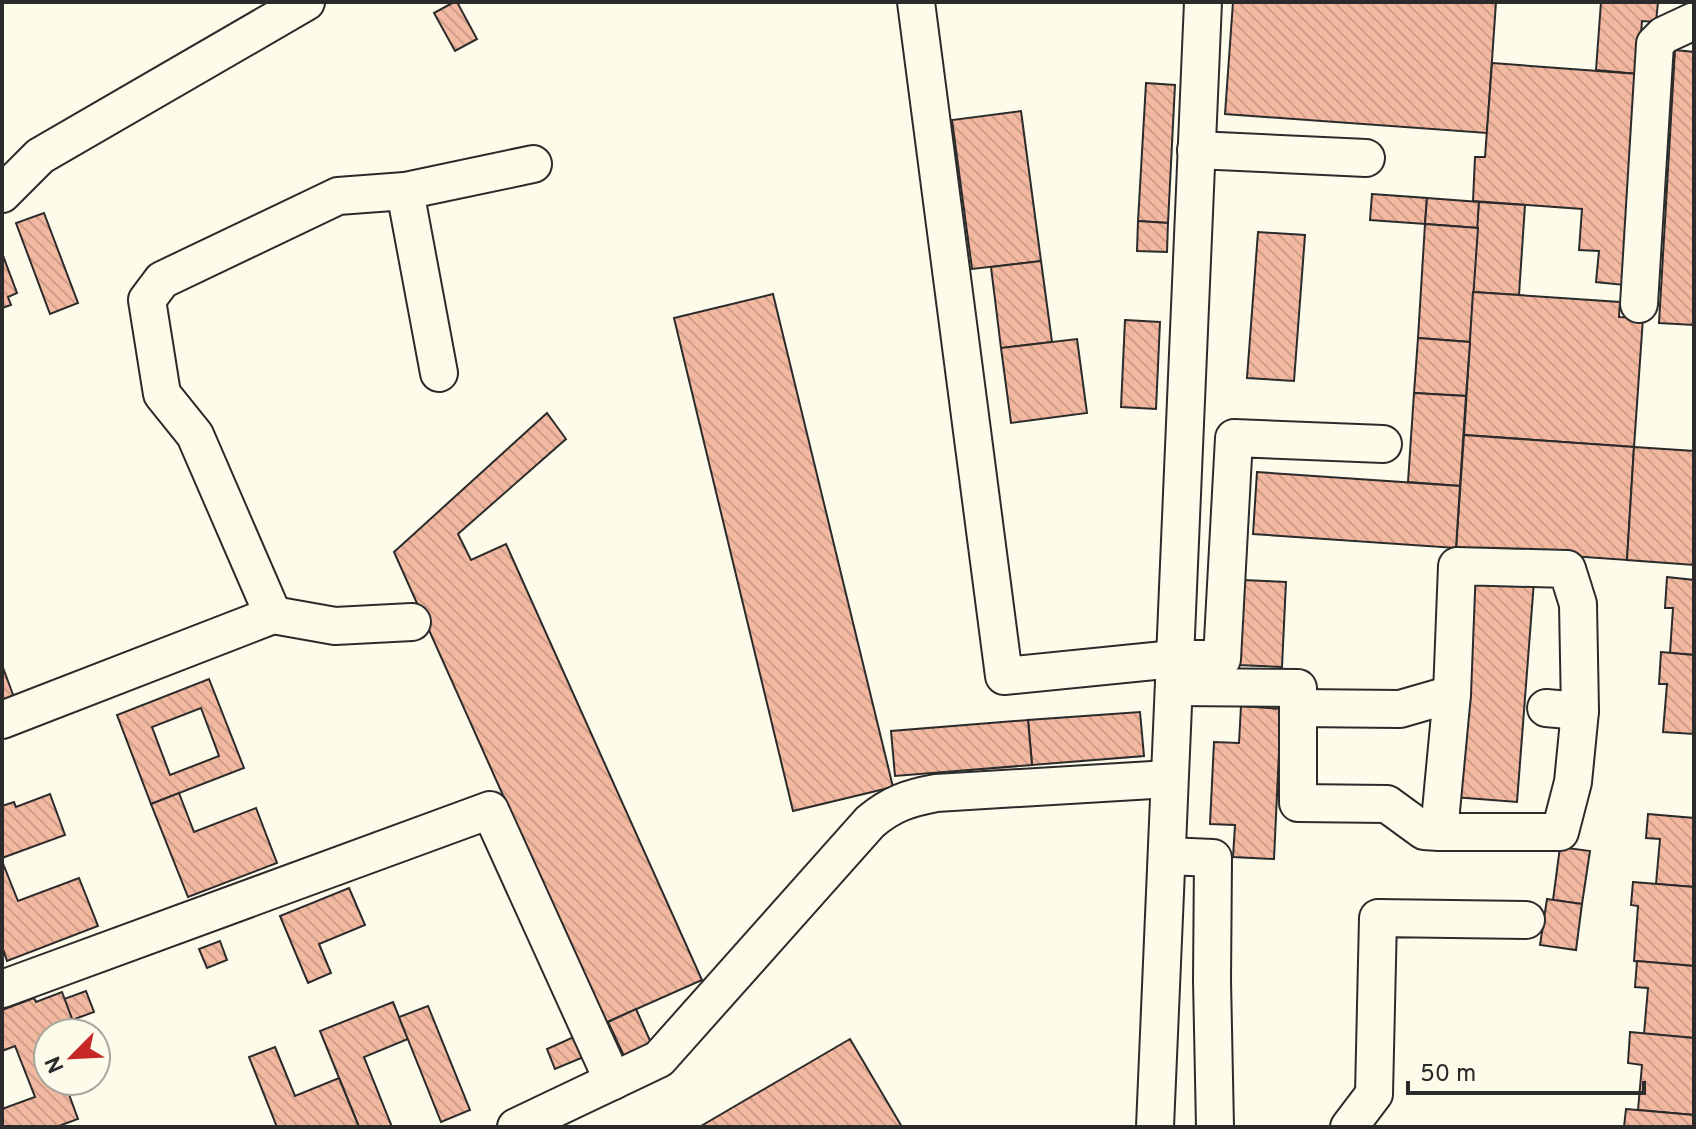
<svg xmlns="http://www.w3.org/2000/svg" width="1696" height="1129" font-family="Overpass,sans-serif">
<style>
.building{fill:url(#building-back-hatch);stroke:#2b2b2b;stroke-width:2;fill-rule:evenodd}
.lines{fill:none;stroke-linecap:round;stroke-linejoin:round}
.minor-casing{stroke:#2b2b2b;stroke-width:40}
.minor{stroke:#fdfbea;stroke-width:36}
</style>
<defs>
<pattern id="building-back-hatch" width="6" height="6" patternUnits="userSpaceOnUse" patternTransform="scale(2)"><rect width="6" height="6" fill="#f2b8a0"/><path d="M-1 5l2 2M0 0l6 6M5-1l2 2" fill="none" stroke="#d09e8a"/></pattern>
</defs>
<rect width="100%" height="100%" fill="#fdfbea"/>
<!-- building -->
<g class="building">
<path d="M 454,2 L 457,2 L 477,39 L 455,51 L 434,13 Z"/>
<path d="M 1233,2 L 1496,2 L 1487,133 L 1225,114 Z"/>
<path d="M 1601,2 L 1658,2 L 1656,22 L 1642,21 L 1638,74 L 1596,70 Z"/>
<path d="M 1675,50 L 1694,52 L 1694,325 L 1659,323 Z"/>
<path d="M 1492,63 L 1638,74 L 1624,285 L 1596,282 L 1599,251 L 1579,250 L 1582,209 L 1473,201 L 1475,157 L 1485,157 Z"/>
<path d="M 1146,83 L 1175,85 L 1168,223 L 1138,221 Z"/>
<path d="M 1021,111 L 1041,261 L 972,269 L 952,120 Z"/>
<path d="M 1372,194 L 1427,198 L 1425,224 L 1370,220 Z"/>
<path d="M 1427,198 L 1479,202 L 1478,228 L 1425,224 Z"/>
<path d="M 1479,202 L 1525,205 L 1519,295 L 1473,292 Z"/>
<path d="M 44,213 L 78,303 L 50,314 L 16,223 Z"/>
<path d="M 1138,221 L 1168,223 L 1167,252 L 1137,251 Z"/>
<path d="M 1425,224 L 1478,228 L 1470,342 L 1418,338 Z"/>
<path d="M 1258,232 L 1305,235 L 1294,381 L 1247,378 Z"/>
<path d="M 2,253 L 17,293 L 8,297 L 11,305 L 2,308 Z"/>
<path d="M 1041,261 L 1052,342 L 1001,348 L 991,267 Z"/>
<path d="M 1473,292 L 1620,302 L 1619,317 L 1643,318 L 1634,447 L 1464,435 Z"/>
<path d="M 773,294 L 893,787 L 793,811 L 674,318 Z"/>
<path d="M 1125,320 L 1160,322 L 1156,409 L 1121,407 Z"/>
<path d="M 1418,338 L 1470,342 L 1466,396 L 1414,393 Z"/>
<path d="M 1077,339 L 1087,413 L 1011,423 L 1001,348 Z"/>
<path d="M 1414,393 L 1466,396 L 1460,486 L 1408,482 Z"/>
<path d="M 547,413 L 566,439 L 458,534 L 471,560 L 506,544 L 702,980 L 605,1023 L 394,552 Z"/>
<path d="M 1464,435 L 1634,447 L 1627,560 L 1456,548 Z"/>
<path d="M 1634,447 L 1694,451 L 1694,565 L 1627,560 Z"/>
<path d="M 1257,472 L 1460,486 L 1456,548 L 1253,534 Z"/>
<path d="M 1470,577 L 1534,581 L 1517,802 L 1454,797 Z"/>
<path d="M 1667,577 L 1694,580 L 1694,655 L 1670,653 L 1673,608 L 1665,608 Z"/>
<path d="M 1242,580 L 1286,582 L 1282,667 L 1238,665 Z"/>
<path d="M 1661,652 L 1694,655 L 1694,734 L 1663,732 L 1667,684 L 1659,684 Z"/>
<path d="M 2,665 L 15,700 L 2,704 Z"/>
<path d="M 209,679 L 244,768 L 151,804 L 117,715 ZM 201,708 L 219,756 L 170,775 L 152,727 Z"/>
<path d="M 1241,706 L 1281,709 L 1274,859 L 1233,857 L 1235,825 L 1210,824 L 1214,742 L 1239,743 Z"/>
<path d="M 1140,712 L 1144,756 L 1032,765 L 1028,720 Z"/>
<path d="M 1028,720 L 1032,765 L 895,776 L 891,731 Z"/>
<path d="M 179,793 L 194,832 L 256,808 L 277,863 L 188,897 L 151,804 Z"/>
<path d="M 50,794 L 65,835 L 2,858 L 2,806 L 14,802 L 16,807 Z"/>
<path d="M 1648,814 L 1694,818 L 1694,887 L 1656,884 L 1660,839 L 1646,838 Z"/>
<path d="M 1560,847 L 1590,851 L 1582,904 L 1553,900 Z"/>
<path d="M 2,861 L 18,901 L 79,878 L 98,926 L 7,961 L 2,946 Z"/>
<path d="M 1633,882 L 1694,887 L 1694,966 L 1634,961 L 1638,906 L 1631,905 Z"/>
<path d="M 349,888 L 365,925 L 319,944 L 331,973 L 308,983 L 280,916 Z"/>
<path d="M 1547,899 L 1582,904 L 1576,950 L 1540,945 Z"/>
<path d="M 220,941 L 227,960 L 207,968 L 199,949 Z"/>
<path d="M 1637,961 L 1694,966 L 1694,1038 L 1644,1034 L 1648,988 L 1635,987 Z"/>
<path d="M 86,991 L 94,1012 L 72,1020 L 64,999 Z"/>
<path d="M 62,992 L 74,1024 L 46,1035 L 48,1081 L 64,1081 L 78,1119 L 56,1127 L 2,1127 L 2,1109 L 35,1097 L 15,1046 L 2,1051 L 2,1010 L 34,998 L 36,1002 Z"/>
<path d="M 393,1002 L 408,1039 L 364,1057 L 392,1127 L 359,1127 L 320,1031 Z"/>
<path d="M 428,1006 L 470,1110 L 441,1122 L 399,1017 Z"/>
<path d="M 636,1009 L 652,1045 L 625,1058 L 608,1022 Z"/>
<path d="M 1630,1032 L 1694,1038 L 1694,1115 L 1638,1110 L 1642,1065 L 1628,1063 Z"/>
<path d="M 578,1035 L 586,1056 L 555,1069 L 547,1049 Z"/>
<path d="M 850,1039 L 902,1127 L 701,1127 L 701,1126 Z"/>
<path d="M 275,1047 L 295,1096 L 339,1078 L 359,1127 L 277,1127 L 249,1057 Z"/>
<path d="M 1626,1109 L 1694,1115 L 1694,1127 L 1624,1127 Z"/>
</g>
<g class="lines">
<!-- minor casing -->
<g class="minor-casing">
<g id="minor">
<path d="M 916,2 L 1004,676 L 1174,659 L 1222,659 L 1234,438 L 1383,444"/>
<path d="M 1196,150 L 1366,158"/>
<path d="M 405,191 L 533,164"/>
<path d="M 2,194 L 40,156 L 306,2"/>
<path d="M 1639,304 L 1655,44 L 1664,35 L 1694,21"/>
<path d="M 273,615 L 335,626 L 412,622"/>
<path d="M 1174,687 L 1298,688 L 1298,803 L 1387,804 L 1424,831 L 1439,832 L 1560,832 L 1573,782 L 1580,711 L 1578,604 L 1567,569 L 1457,566 L 1452,694 L 1439,832"/>
<path d="M 1298,708 L 1400,709 L 1452,694"/>
<path d="M 1546,708 L 1580,711"/>
<path d="M 2,720 L 273,615 L 195,435 L 162,394 L 147,300 L 162,280 L 338,196 L 405,191 L 439,373"/>
<path d="M 1167,856 L 1213,858 L 1212,980 L 1215,1127"/>
<path d="M 2,989 L 490,810 L 613,1081"/>
<path d="M 516,1127 L 659,1059 L 870,822 C 891,804 909,798 936,793 L 1169,779"/>
<path d="M 1155,1127 L 1203,2"/>
<path d="M 1349,1127 L 1374,1094 L 1378,918 L 1526,920"/>
</g>
</g>
<!-- minor -->
<use href="#minor" class="minor"/>
</g>
<!-- border -->
<rect width="1696" height="1129" fill="none" stroke="#2b2b2b" stroke-width="8"/>
<!-- north arrow -->
<g transform="translate(72 1057) rotate(246)"><circle r="38" fill="#fdfbea" stroke="#a9a89e" stroke-width="2"/>
<path d="M0-6L14 30L0 20L-14 30Z" fill="#c62828"/>
<text y="-12" font-size="22" font-weight="bold" text-anchor="middle" fill="#2b2b2b">N</text>
</g>
<!-- scale -->
<path d="M1408 1081v12h236v-12" fill="none" stroke="#2b2b2b" stroke-width="4"/>
<text x="1420" y="1081" font-size="24" fill="#2b2b2b" stroke="#fdfbea" stroke-width="6" paint-order="stroke">50 m</text>
</svg>
